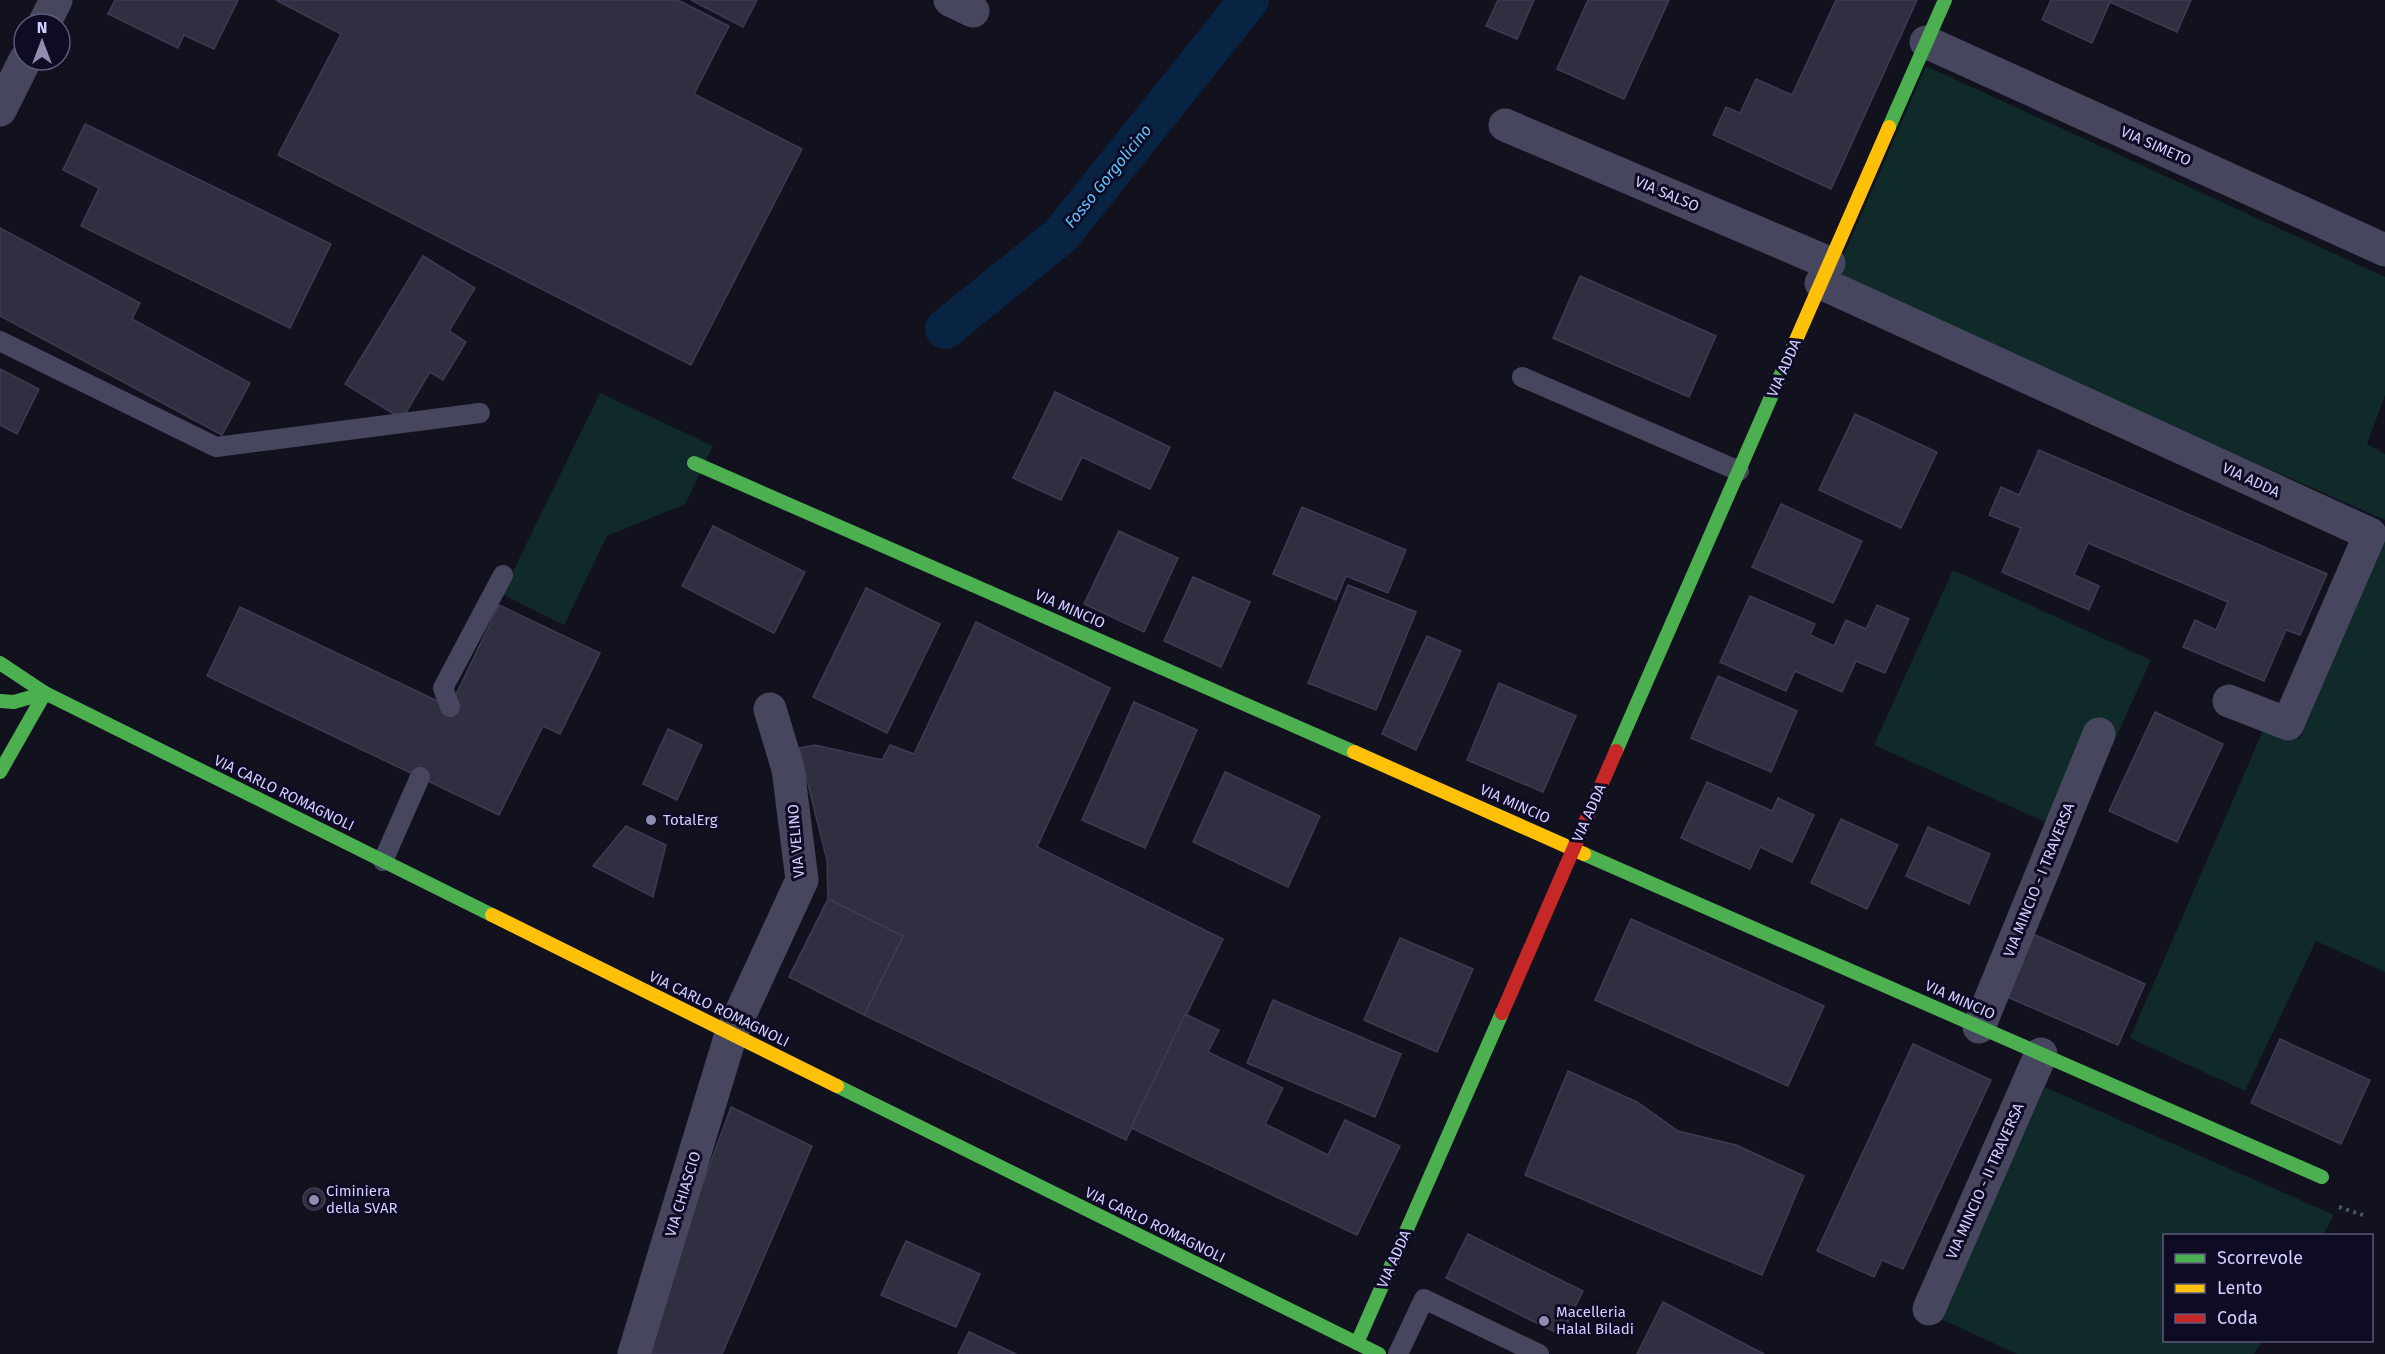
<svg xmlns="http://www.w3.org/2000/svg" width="2385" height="1354" font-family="'Fira Sans',sans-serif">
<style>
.green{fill:#0f2a28}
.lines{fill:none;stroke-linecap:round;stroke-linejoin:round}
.canal{stroke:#092343;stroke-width:40}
.building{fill:#302f41;stroke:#3d3b53;stroke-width:1.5}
.path{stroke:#465965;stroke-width:4;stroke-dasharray:3 4.5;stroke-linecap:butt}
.lane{stroke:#46475f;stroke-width:20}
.street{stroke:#46475f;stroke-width:33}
.fast{stroke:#4caf50;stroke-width:14}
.slow{stroke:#ffc107;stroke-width:14}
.jam{stroke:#c62828;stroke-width:14}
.poi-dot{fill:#8e8db0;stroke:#0e0c24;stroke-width:2}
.labels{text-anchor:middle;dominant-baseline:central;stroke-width:6;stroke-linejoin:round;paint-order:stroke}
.street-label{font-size:15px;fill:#d0cfff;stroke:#0e0c24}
.poi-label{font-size:15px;fill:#d0cfff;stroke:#0e0c24;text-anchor:start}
.water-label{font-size:16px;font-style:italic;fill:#5dc5ff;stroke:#0e0c24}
</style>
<rect width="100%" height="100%" fill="#12121e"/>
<!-- green -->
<g class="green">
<path d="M 1926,66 L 2385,277 L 2385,395 L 2367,444 L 2385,454 L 2385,520 L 1834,277 Z"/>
<path d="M 600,393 L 713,446 L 685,504 L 607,536 L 564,625 L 502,594 Z"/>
<path d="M 2385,538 L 2385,972 L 2316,941 L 2245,1091 L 2130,1038 L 2265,726 L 2300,739 Z"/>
<path d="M 1953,570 L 2151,660 L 2072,834 L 1874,745 Z"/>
<path d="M 2045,1087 L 2334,1215 L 2323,1235 L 2164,1236 L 2164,1340 L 2262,1341 L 2254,1354 L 2017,1354 L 1941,1319 Z"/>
</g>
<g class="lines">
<!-- canal -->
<path class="canal" d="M 945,329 L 1061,235 L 1249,0"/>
</g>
<!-- building -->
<g class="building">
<path d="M 115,0 L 238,0 L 214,49 L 184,35 L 178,48 L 108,14 Z"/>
<path d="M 276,0 L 678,0 L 729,26 L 694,94 L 802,149 L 691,365 L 278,155 L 341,34 Z"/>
<path d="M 691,0 L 757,0 L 743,27 Z"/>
<path d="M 1498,0 L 1534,0 L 1517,39 L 1486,26 Z"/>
<path d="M 1588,0 L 1669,0 L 1624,99 L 1557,69 Z"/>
<path d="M 1836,0 L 1917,0 L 1831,189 L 1713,135 L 1726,107 L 1740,113 L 1756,79 L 1792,95 Z"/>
<path d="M 2051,0 L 2191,0 L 2177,32 L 2110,2 L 2092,43 L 2042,20 Z"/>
<path d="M 85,124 L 331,244 L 290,328 L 81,226 L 99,188 L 63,170 Z"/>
<path d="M 0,228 L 140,303 L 132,319 L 250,383 L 222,435 L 0,316 Z"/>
<path d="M 423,256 L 475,288 L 449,331 L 466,342 L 443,380 L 430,372 L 402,419 L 345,384 Z"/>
<path d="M 1580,276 L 1716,336 L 1689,397 L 1553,338 Z"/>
<path d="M 0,369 L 39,389 L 17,434 L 0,425 Z"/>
<path d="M 1055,392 L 1170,447 L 1150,489 L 1082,457 L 1061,500 L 1013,478 Z"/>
<path d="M 1855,414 L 1937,452 L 1901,528 L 1819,490 Z"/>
<path d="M 2039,450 L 2327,574 L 2300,635 L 2286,630 L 2264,681 L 2183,647 L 2195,620 L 2216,630 L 2228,602 L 2088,543 L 2074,575 L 2099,586 L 2089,610 L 2002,572 L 2021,528 L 1989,515 L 2001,487 L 2019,495 Z"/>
<path d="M 1781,504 L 1862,541 L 1833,603 L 1752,567 Z"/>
<path d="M 1302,507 L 1406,550 L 1388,593 L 1346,576 L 1336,600 L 1273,574 Z"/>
<path d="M 713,526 L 805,572 L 774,633 L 682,586 Z"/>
<path d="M 1119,531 L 1178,558 L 1144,632 L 1084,604 Z"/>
<path d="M 1193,577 L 1250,602 L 1221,667 L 1164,641 Z"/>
<path d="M 1348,585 L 1416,612 L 1376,710 L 1308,683 Z"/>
<path d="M 866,588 L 940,624 L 887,733 L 813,697 Z"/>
<path d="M 1750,596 L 1815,624 L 1810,635 L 1834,646 L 1846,620 L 1866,629 L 1877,605 L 1909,619 L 1885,673 L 1856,661 L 1842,692 L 1795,671 L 1786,691 L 1720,662 Z"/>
<path d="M 499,605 L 600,653 L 560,734 L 543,726 L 499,815 L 207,676 L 240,607 L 450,707 Z"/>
<path d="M 976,622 L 1110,688 L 1037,847 L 1223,939 L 1126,1140 L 864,1015 L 903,936 L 828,899 L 827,860 L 799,748 L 815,745 L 882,760 L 890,745 L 914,754 Z"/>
<path d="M 1427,636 L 1461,651 L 1416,750 L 1382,734 Z"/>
<path d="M 1718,676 L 1797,711 L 1771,772 L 1691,738 Z"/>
<path d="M 1499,683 L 1576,716 L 1543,792 L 1467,760 Z"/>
<path d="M 1134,702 L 1197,730 L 1145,848 L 1082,820 Z"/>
<path d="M 2155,712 L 2223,744 L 2177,842 L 2109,811 Z"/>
<path d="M 668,729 L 702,745 L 677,800 L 643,784 Z"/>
<path d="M 1225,772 L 1320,816 L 1288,887 L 1193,842 Z"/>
<path d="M 1707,782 L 1772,811 L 1778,798 L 1814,815 L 1792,862 L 1760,847 L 1750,869 L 1681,838 Z"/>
<path d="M 1841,819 L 1898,845 L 1867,909 L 1811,883 Z"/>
<path d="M 626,826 L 666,845 L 653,897 L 593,866 Z"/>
<path d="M 1928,827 L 1990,854 L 1969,904 L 1906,876 Z"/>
<path d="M 828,899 L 903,936 L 864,1015 L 789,977 Z"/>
<path d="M 1631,919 L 1824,1006 L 1788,1086 L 1595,1000 Z"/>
<path d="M 2033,934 L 2145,984 L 2118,1045 L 2005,996 Z"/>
<path d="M 1400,938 L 1473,969 L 1437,1052 L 1364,1020 Z"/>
<path d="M 1273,1000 L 1401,1054 L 1375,1117 L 1247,1063 Z"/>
<path d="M 1185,1014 L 1219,1030 L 1208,1052 L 1283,1088 L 1265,1124 L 1328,1155 L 1345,1120 L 1400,1146 L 1357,1235 L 1131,1128 Z"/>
<path d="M 2280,1039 L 2370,1080 L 2341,1144 L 2251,1103 Z"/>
<path d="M 1913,1044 L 1991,1080 L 1903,1269 L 1882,1260 L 1874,1277 L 1817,1251 Z"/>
<path d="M 1568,1071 L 1637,1102 L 1678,1131 L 1736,1145 L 1804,1176 L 1762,1275 L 1525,1175 Z"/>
<path d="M 731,1107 L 812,1146 L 722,1354 L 648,1354 L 699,1194 Z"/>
<circle cx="314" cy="1199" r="11"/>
<path d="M 1468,1234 L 1583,1291 L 1561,1335 L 1446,1278 Z"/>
<path d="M 906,1241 L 980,1274 L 956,1327 L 881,1295 Z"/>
<path d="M 1663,1302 L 1764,1354 L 1637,1354 Z"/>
<path d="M 969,1332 L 1016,1354 L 958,1354 Z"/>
</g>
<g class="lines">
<!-- path -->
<path class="path" d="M 2339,1207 L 2363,1215"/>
<!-- lane -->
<g class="lane">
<path d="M 0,341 L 216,447 L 480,413"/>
<path d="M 1522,377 L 1739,471"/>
<path d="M 450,707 L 443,688 L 503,575"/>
<path d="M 383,861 L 420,777"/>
<path d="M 1398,1354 L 1424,1299 L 1539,1354"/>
</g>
<!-- street -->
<g class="street">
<path d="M 950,0 L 973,11"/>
<path d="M 44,24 L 56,0"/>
<path d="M 1926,42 L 2385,250"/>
<path d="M 0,110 L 25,60"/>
<path d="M 1505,125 L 1829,263"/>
<path d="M 1821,283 L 2370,534 L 2288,724 L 2229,701"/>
<path d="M 1979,1027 L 2099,734"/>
<path d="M 1929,1309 L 2041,1054"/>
<path d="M 634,1354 L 731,1034 L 802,880 L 788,769 L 770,709"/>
</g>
<!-- fast -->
<g class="fast">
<path d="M 1889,127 L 1945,0"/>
<path d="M 694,463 L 1354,752"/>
<path d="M 0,663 L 45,693 L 492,915"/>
<path d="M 0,701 L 14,702 L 45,693"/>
<path d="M 1616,751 L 1796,340"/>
<path d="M 0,772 L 45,693"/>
<path d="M 1584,854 L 2322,1177"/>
<path d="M 837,1086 L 1379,1354"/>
<path d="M 1357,1343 L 1502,1013"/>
</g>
<!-- slow -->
<g class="slow">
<path d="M 1796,340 L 1889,127"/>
<path d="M 1354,752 L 1584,854"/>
<path d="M 492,915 L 837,1086"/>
</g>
<!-- jam -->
<path class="jam" d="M 1502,1013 L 1616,751"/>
</g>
<!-- markers -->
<g class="poi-dot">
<circle cx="651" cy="820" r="6"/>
<circle cx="314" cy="1200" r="6"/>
<circle cx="1544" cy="1321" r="6"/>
</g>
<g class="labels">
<!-- street labels -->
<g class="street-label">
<text transform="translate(2156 146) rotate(24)">VIA SIMETO</text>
<text transform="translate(1667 194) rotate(23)">VIA SALSO</text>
<text transform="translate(1784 368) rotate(-66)">VIA ADDA</text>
<text transform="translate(2251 480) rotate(25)">VIA ADDA</text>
<text transform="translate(1070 609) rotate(24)">VIA MINCIO</text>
<text transform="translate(284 793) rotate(26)">VIA CARLO ROMAGNOLI</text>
<text transform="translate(1515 804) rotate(24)">VIA MINCIO</text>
<text transform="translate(1589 813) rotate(-66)">VIA ADDA</text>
<text transform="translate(796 841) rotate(-95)">VIA VELINO</text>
<text transform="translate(2039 880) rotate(-68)">VIA MINCIO - I TRAVERSA</text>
<text transform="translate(1960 1000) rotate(24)">VIA MINCIO</text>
<text transform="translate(719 1009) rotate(26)">VIA CARLO ROMAGNOLI</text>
<text transform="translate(1985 1181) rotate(-66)">VIA MINCIO - II TRAVERSA</text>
<text transform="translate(683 1194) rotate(-73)">VIA CHIASCIO</text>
<text transform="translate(1155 1225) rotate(26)">VIA CARLO ROMAGNOLI</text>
<text transform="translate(1394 1259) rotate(-66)">VIA ADDA</text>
</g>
<!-- poi labels -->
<g class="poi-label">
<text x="663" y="820">TotalErg</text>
<text x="326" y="1191">Ciminiera<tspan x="326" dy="17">della SVAR</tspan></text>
<text x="1556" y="1312">Macelleria<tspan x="1556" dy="17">Halal Biladi</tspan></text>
</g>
<!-- water labels -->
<g class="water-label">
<text transform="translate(1108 176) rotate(-51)">Fosso Gorgolicino</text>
</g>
</g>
<!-- legend -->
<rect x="2163" y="1234" width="210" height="108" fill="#0e0c24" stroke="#5c5a7c" stroke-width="1.5"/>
<rect x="2175" y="1254" width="30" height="9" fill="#4caf50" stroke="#5c5a7c" stroke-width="1.5"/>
<text x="2217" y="1264" font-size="18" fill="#d0cfff">Scorrevole</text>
<rect x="2175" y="1284" width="30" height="9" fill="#ffc107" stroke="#5c5a7c" stroke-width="1.5"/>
<text x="2217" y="1294" font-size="18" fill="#d0cfff">Lento</text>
<rect x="2175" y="1314" width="30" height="9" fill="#c62828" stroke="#5c5a7c" stroke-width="1.5"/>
<text x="2217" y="1324" font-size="18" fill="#d0cfff">Coda</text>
<!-- north arrow -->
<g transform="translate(42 42)"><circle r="28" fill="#0e0c24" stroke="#5c5a7c" stroke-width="1.5"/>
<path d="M0-4.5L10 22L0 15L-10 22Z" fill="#8e8db0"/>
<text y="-9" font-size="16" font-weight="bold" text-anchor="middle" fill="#d0cfff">N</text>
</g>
</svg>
